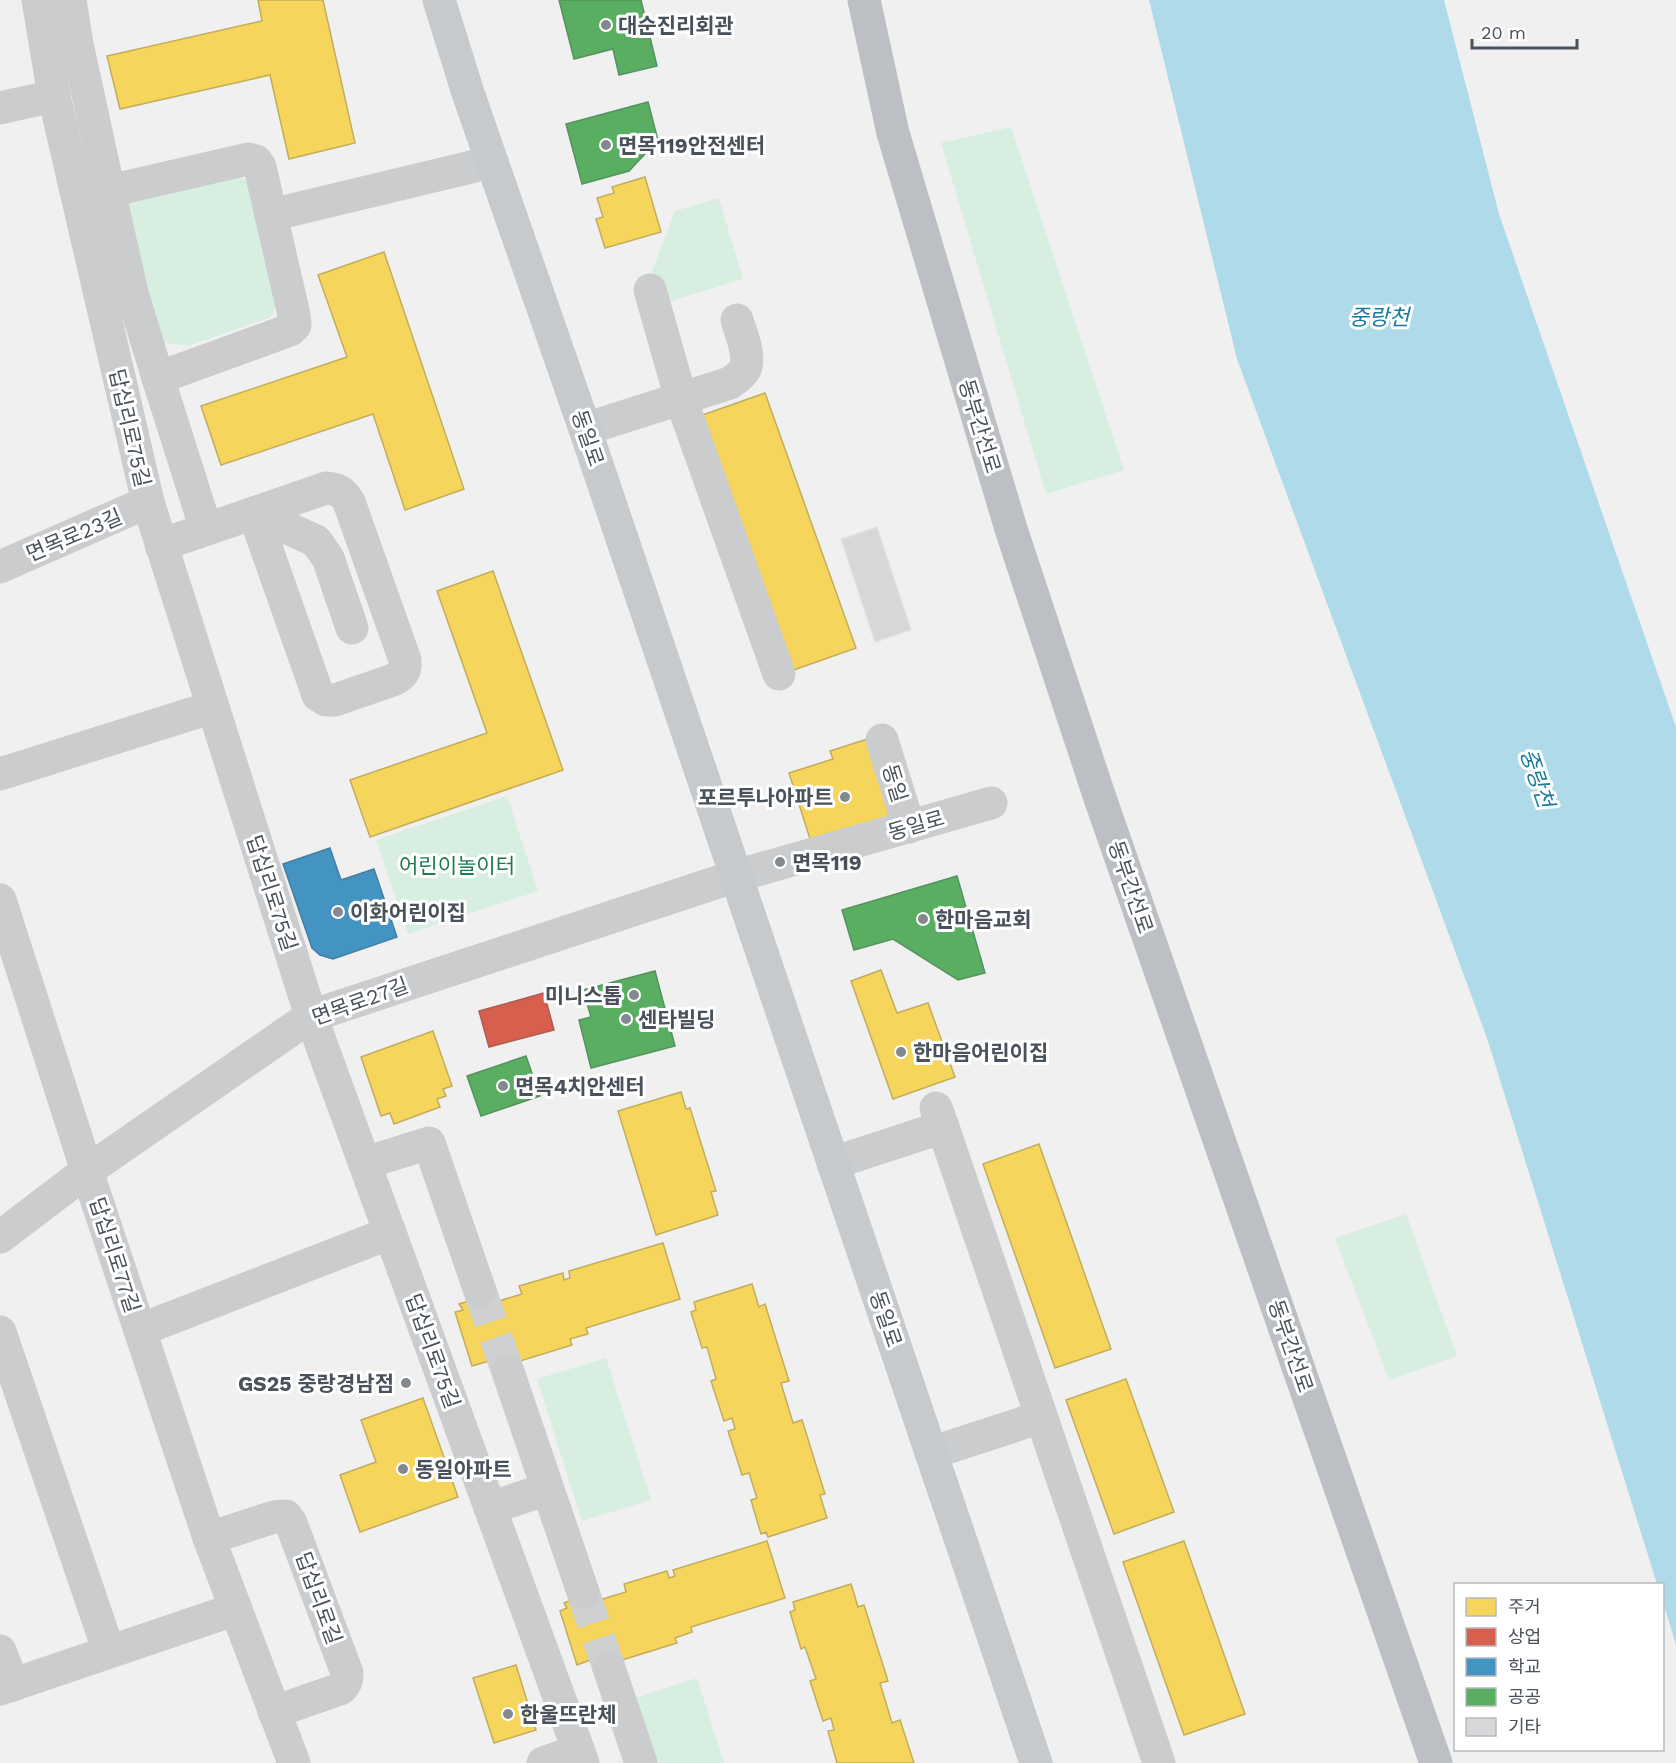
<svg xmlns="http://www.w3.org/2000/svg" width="1676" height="1763" font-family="'Work Sans','Noto Sans KR',sans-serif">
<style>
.green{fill:#d7eee1}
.water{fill:#aedae9}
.homes{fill:#f6d55c;stroke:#c2ad5c;stroke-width:1.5}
.shops{fill:#d6604d;stroke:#ac5c51;stroke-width:1.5}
.schools{fill:#4393c3;stroke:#457fa4;stroke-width:1.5}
.public{fill:#5aae61;stroke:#55925f;stroke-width:1.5}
.building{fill:#d7d7d9;stroke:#e2e2e3;stroke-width:1.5}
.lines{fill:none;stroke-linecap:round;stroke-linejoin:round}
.minor-tunnel{stroke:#cfd0d2;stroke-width:33;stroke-dasharray:33 16;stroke-linecap:butt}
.minor{stroke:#cbccce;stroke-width:33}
.major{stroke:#c7cacc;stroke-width:33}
.highway{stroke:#bcc0c4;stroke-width:33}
.poi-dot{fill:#84898f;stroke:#fff;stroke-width:2}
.labels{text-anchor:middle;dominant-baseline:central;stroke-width:6;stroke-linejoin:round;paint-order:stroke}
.poi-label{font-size:21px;font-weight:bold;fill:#49515b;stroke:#fff;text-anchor:start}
.street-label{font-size:21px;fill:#49515b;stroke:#fff}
.park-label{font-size:21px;fill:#1e7850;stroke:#fff}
.water-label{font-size:22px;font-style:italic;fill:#177ca0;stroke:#fff}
</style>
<rect width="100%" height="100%" fill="#f1f0f0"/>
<!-- green -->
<g class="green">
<path d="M 1011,127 L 1124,470 L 1046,494 L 941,143 Z"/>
<path d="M 229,176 L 243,178 L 249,184 L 276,307 L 273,314 L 269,318 L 188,346 L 161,342 L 125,209 L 129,201 Z"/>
<path d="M 719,198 L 743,279 L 661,304 L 652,272 L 675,211 Z"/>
<path d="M 507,796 L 538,891 L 408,934 L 376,840 Z"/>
<path d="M 1406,1214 L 1457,1356 L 1389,1380 L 1335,1238 Z"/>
<path d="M 606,1358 L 651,1500 L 582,1521 L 537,1379 Z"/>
<path d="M 697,1678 L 724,1763 L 657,1763 L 635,1698 Z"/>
</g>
<!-- water -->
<path class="water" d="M 1149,0 L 1444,0 L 1499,214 L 1676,727 L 1676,1645 L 1663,1602 L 1662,1584 L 1657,1584 L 1487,1038 L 1237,359 Z"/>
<!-- homes -->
<g class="homes">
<path d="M 258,0 L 323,0 L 355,143 L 289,159 L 270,75 L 120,109 L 107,56 L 262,21 Z"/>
<path d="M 645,177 L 661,232 L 605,248 L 596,219 L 603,217 L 597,198 L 614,193 L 612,187 Z"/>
<path d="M 384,252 L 464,489 L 405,510 L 373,414 L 221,465 L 201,406 L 347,357 L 318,275 Z"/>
<path d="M 765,393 L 856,648 L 788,672 L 697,417 Z"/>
<path d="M 493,571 L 563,770 L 370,837 L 350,780 L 487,733 L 437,591 Z"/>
<path d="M 874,737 L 899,818 L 812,845 L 789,773 L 833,759 L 830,751 Z"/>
<path d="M 881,970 L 897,1013 L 928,1003 L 955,1077 L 893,1099 L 851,981 Z"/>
<path d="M 433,1031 L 452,1086 L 443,1089 L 446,1096 L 437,1099 L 440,1107 L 394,1124 L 390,1113 L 381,1116 L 361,1057 Z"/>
<path d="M 681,1092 L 686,1109 L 690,1108 L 716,1191 L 711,1192 L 718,1215 L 656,1235 L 618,1111 Z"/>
<path d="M 1039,1144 L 1111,1349 L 1055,1368 L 983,1164 Z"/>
<path d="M 663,1243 L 680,1299 L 586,1328 L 588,1334 L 570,1339 L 572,1345 L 491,1370 L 489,1361 L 472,1366 L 455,1312 L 463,1310 L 459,1304 L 489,1295 L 492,1303 L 522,1294 L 519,1286 L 563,1273 L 564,1280 L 570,1278 L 569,1271 Z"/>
<path d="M 752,1284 L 759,1307 L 765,1304 L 789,1381 L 781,1383 L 793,1423 L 802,1420 L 825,1494 L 820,1495 L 827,1518 L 768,1537 L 766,1532 L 761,1534 L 751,1500 L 757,1498 L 749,1473 L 742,1475 L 728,1431 L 735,1429 L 732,1418 L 724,1421 L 711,1381 L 716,1379 L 707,1347 L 702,1348 L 691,1312 L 696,1310 L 694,1302 Z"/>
<path d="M 1126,1379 L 1174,1512 L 1114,1534 L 1066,1400 Z"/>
<path d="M 423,1398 L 458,1497 L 360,1532 L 340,1475 L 376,1462 L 361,1420 Z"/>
<path d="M 767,1541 L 785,1598 L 691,1627 L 692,1632 L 675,1638 L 677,1643 L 596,1668 L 593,1659 L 577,1665 L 560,1611 L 567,1608 L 564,1603 L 594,1593 L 596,1601 L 626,1592 L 624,1584 L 667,1571 L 669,1578 L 675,1576 L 673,1570 Z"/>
<path d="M 1184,1541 L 1245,1714 L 1184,1735 L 1123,1562 Z"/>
<path d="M 851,1584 L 858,1607 L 864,1605 L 888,1681 L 880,1683 L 892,1723 L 900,1720 L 914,1763 L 837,1763 L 828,1731 L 834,1730 L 831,1718 L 823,1721 L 810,1681 L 816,1679 L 805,1647 L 801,1649 L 790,1612 L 795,1610 L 793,1602 Z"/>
<path d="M 516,1665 L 536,1730 L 494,1743 L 473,1678 Z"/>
</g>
<!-- shops -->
<path class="shops" d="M 544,993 L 554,1030 L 489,1047 L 479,1011 Z"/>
<!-- schools -->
<path class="schools" d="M 330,848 L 341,880 L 374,869 L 397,937 L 333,959 L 320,955 L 312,948 L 283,864 Z"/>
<!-- public -->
<g class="public">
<path d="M 559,0 L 641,0 L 657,66 L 619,75 L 613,49 L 574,59 Z"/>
<path d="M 648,102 L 658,140 L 629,171 L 582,184 L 566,124 Z"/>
<path d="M 957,876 L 985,973 L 958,980 L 893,939 L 854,950 L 842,910 Z"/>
<path d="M 655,971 L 675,1046 L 591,1068 L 579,1020 L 591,1017 L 583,990 Z"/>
<path d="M 526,1056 L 540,1096 L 481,1116 L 467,1076 Z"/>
</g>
<!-- building -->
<path class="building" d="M 877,527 L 911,630 L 875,642 L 841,539 Z"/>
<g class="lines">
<!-- minor-tunnel -->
<g class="minor-tunnel">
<path d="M 480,1291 L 508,1372"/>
<path d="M 583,1592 L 609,1668"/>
</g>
<!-- minor -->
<g class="minor">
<path d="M 38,0 L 54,96 L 148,502 L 311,1016 L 583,1763"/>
<path d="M 70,0 L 77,44 L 109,191 L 248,159 L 256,161 L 260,167 L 294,315 L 295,325 L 290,330 L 158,378 L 206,529"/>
<path d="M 0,108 L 54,96"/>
<path d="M 109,191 L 132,293 L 158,378"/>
<path d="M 271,215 L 492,162"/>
<path d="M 650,290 L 681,399 L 779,674"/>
<path d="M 585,429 L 730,383 C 735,379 742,375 745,369 C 751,355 741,334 737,320"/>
<path d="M 254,513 L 316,541 L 328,558 L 352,628"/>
<path d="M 161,545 L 326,488 C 338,489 343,492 349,502 L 405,660 C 406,671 403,675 393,680 L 335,700 L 326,700 L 318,695 L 254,513"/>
<path d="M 0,567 L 148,502"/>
<path d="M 882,740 L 909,827"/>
<path d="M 0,774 L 213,707"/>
<path d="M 0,900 L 87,1171 L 209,1538 L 294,1763"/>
<path d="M 943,1127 L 1159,1763"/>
<path d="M 365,1163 L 429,1143 L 480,1291"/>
<path d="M 833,1163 L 943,1127 L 936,1108"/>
<path d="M 0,1237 L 87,1171 L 311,1016 L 736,876 L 991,803"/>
<path d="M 140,1330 L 390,1233"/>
<path d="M 0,1332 L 109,1652"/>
<path d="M 508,1372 L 583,1592"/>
<path d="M 931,1453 L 1041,1417"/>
<path d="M 490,1508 L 547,1489"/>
<path d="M 209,1538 L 274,1517 L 286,1516 L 291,1523 L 347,1673 C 347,1680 346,1684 340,1689 L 274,1712"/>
<path d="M 0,1651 L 13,1685"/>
<path d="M 609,1668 L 641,1763"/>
<path d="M 0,1689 L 236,1609"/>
<path d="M 543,1763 L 577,1751"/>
</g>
<!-- major -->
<path class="major" d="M 439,0 L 468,93 L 585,429 L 1036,1763"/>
<!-- highway -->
<path class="highway" d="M 864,0 L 893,133 L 1011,529 L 1100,798 L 1436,1763"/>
</g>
<!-- markers -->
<g class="poi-dot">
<circle cx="606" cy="25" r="6"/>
<circle cx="606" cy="145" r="6"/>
<circle cx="845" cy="797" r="6"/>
<circle cx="780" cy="862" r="6"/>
<circle cx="338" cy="912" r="6"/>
<circle cx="923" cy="919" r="6"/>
<circle cx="634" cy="995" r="6"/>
<circle cx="626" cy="1019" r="6"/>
<circle cx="901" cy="1052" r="6"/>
<circle cx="503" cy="1086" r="6"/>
<circle cx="406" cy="1383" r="6"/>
<circle cx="403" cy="1469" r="6"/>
<circle cx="508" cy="1714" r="6"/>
</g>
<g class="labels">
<!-- poi labels -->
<g class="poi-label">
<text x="618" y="25">대순진리회관</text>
<text x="618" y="145">면목119안전센터</text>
<text x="833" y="797" text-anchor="end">포르투나아파트</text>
<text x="792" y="862">면목119</text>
<text x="350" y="912">이화어린이집</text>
<text x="935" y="919">한마음교회</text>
<text x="622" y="995" text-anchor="end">미니스톱</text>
<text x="638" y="1019">센타빌딩</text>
<text x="913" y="1052">한마음어린이집</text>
<text x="515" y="1086">면목4치안센터</text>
<text x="394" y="1383" text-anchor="end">GS25 중랑경남점</text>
<text x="415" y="1469">동일아파트</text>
<text x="520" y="1714">한울뜨란체</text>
</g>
<!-- street labels -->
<g class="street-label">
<text transform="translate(980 426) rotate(73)">동부간선로</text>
<text transform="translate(130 428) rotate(77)">답십리로75길</text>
<text transform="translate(588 438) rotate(71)">동일로</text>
<text transform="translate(74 535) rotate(-23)">면목로23길</text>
<text transform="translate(895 783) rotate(73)">동일</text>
<text transform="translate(916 825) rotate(-16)">동일로</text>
<text transform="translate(1131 887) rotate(71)">동부간선로</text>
<text transform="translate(272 893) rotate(72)">답십리로75길</text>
<text transform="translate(360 1001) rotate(-20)">면목로27길</text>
<text transform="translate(115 1255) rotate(72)">답십리로77길</text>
<text transform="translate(886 1319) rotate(71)">동일로</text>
<text transform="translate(1291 1346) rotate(71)">동부간선로</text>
<text transform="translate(433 1351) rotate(70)">답십리로75길</text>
<text transform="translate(319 1598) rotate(70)">답십리로길</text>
</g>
<!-- park labels -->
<g class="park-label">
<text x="457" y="865">어린이놀이터</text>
</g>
<!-- water labels -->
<g class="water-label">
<text x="1379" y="317">중랑천</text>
<text transform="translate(1537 778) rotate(71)">중랑천</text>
</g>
</g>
<!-- legend -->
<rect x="1454" y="1583" width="210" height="168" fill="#ffffff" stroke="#b6b9bd" stroke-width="1.5"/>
<rect x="1466" y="1598" width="30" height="18" fill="#f6d55c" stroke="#b6b9bd" stroke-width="1.5"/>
<text x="1508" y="1613" font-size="18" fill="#49515b">주거</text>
<rect x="1466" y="1628" width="30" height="18" fill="#d6604d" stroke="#b6b9bd" stroke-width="1.5"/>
<text x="1508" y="1643" font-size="18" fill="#49515b">상업</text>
<rect x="1466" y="1658" width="30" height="18" fill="#4393c3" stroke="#b6b9bd" stroke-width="1.5"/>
<text x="1508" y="1673" font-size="18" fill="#49515b">학교</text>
<rect x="1466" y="1688" width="30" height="18" fill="#5aae61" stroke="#b6b9bd" stroke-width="1.5"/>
<text x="1508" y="1703" font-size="18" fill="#49515b">공공</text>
<rect x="1466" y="1718" width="30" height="18" fill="#d7d7d9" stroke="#b6b9bd" stroke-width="1.5"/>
<text x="1508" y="1733" font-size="18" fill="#49515b">기타</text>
<!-- scale -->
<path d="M1472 39v9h105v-9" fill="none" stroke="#49515b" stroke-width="3"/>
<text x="1481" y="39" font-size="18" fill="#49515b" stroke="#ffffff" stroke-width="4.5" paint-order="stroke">20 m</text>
</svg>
